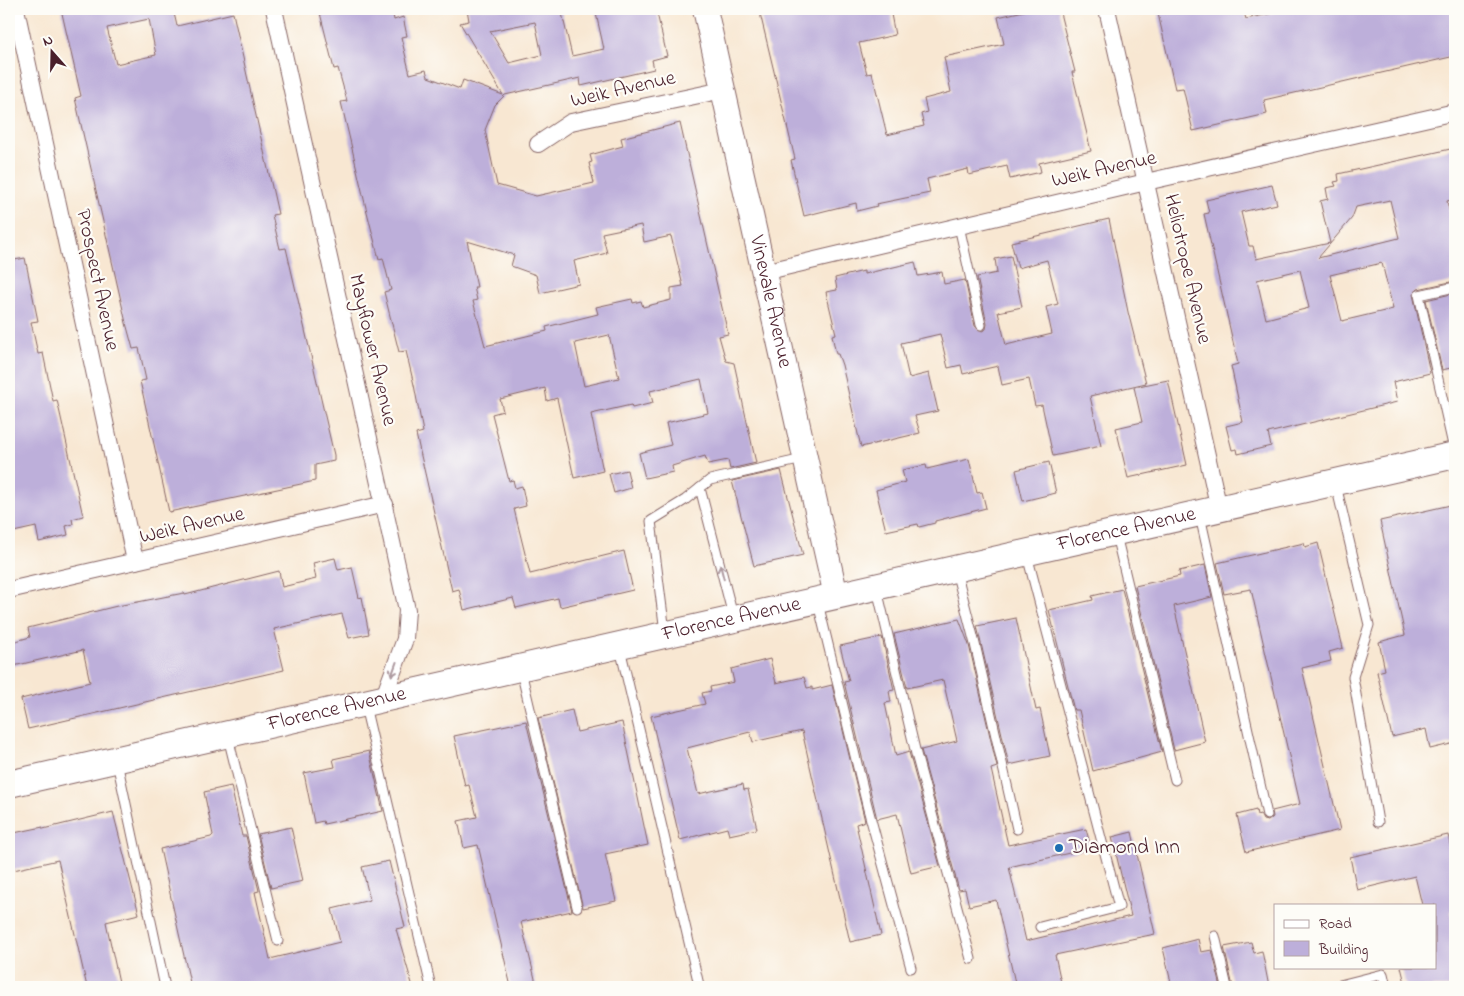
<svg xmlns="http://www.w3.org/2000/svg" width="1464" height="996" font-family="'Indie Flower',sans-serif">
<style>
.building{fill:#bdafda;fill-rule:evenodd}
.lines{fill:none;stroke-linecap:round;stroke-linejoin:round}
.lane-casing{stroke:#876565;stroke-width:11}
.street-casing{stroke:#876565;stroke-width:18}
.secondary-casing{stroke:#876565;stroke-width:26}
.primary-casing{stroke:#876565;stroke-width:28}
.lane{stroke:#fff;stroke-width:9}
.street{stroke:#fff;stroke-width:16}
.secondary{stroke:#fff;stroke-width:24}
.primary{stroke:#fff;stroke-width:26}
.oneway{stroke:#ae9aa0}
.poi-dot{fill:#1f6fb2;stroke:#fdfcf7;stroke-width:2}
.labels{text-anchor:middle;dominant-baseline:central;stroke-width:4.5;stroke-linejoin:round;paint-order:stroke}
.street-label{font-size:21px;fill:#4a1f2b;stroke:#fdfcf7}
.poi-label{font-size:21px;fill:#4a1f2b;stroke:#fdfcf7;text-anchor:start}
</style>
<rect width="100%" height="100%" fill="#fdfcf7"/>
<filter id="ink" filterUnits="userSpaceOnUse"><feTurbulence type="fractalNoise" baseFrequency=".02" numOctaves="2"/><feDisplacementMap in="SourceGraphic" scale="10" xChannelSelector="R" yChannelSelector="G"/><feConvolveMatrix kernelMatrix="1 2 1 2 8 2 1 2 1" color-interpolation-filters="sRGB"/></filter>
<filter id="wash" filterUnits="userSpaceOnUse"><feTurbulence type="fractalNoise" baseFrequency=".0096" numOctaves="4" result="noise"/><feDisplacementMap in="SourceGraphic" scale="20" xChannelSelector="R" yChannelSelector="G"/><feGaussianBlur stdDeviation="1.12" result="paint"/><feColorMatrix in="noise" values="0 0 0 0 0 0 0 0 0 0 0 0 0 0 0 0 0 1.4 0 .05"/><feComposite in="paint" operator="in"/></filter>
<g filter="url(#wash)">
<rect width="100%" height="100%" fill="#f8e7d2"/>
<g id="blocks">
<!-- building -->
<g class="building">
<path d="M 61,9 L 173,9 L 177,26 L 233,13 L 278,214 L 272,215 L 280,249 L 286,248 L 334,455 L 334,461 L 315,465 L 315,481 L 169,512 L 140,381 L 146,380 L 139,348 L 133,349 L 126,323 L 75,98 L 81,96 ZM 149,19 L 156,55 L 116,64 L 107,28 Z"/>
<path d="M 319,9 L 392,9 L 394,20 L 403,17 L 407,36 L 401,37 L 410,74 L 426,70 L 428,77 L 460,89 L 463,80 L 503,95 L 460,23 L 469,21 L 467,9 L 561,9 L 572,56 L 604,49 L 595,9 L 656,9 L 667,56 L 652,60 L 654,69 L 581,86 L 580,78 L 505,95 L 495,105 L 485,130 L 497,185 L 536,196 L 594,183 L 589,163 L 592,162 L 590,155 L 623,146 L 621,138 L 680,123 L 728,334 L 719,336 L 726,361 L 734,363 L 756,463 L 730,469 L 728,460 L 708,464 L 705,456 L 672,466 L 673,472 L 645,478 L 639,453 L 671,445 L 666,423 L 708,413 L 701,379 L 650,391 L 653,403 L 632,408 L 631,405 L 591,414 L 603,471 L 574,478 L 557,398 L 547,401 L 545,388 L 500,399 L 503,411 L 492,414 L 509,481 L 513,480 L 515,488 L 522,486 L 526,506 L 514,509 L 530,574 L 624,551 L 633,590 L 560,607 L 558,598 L 516,608 L 513,598 L 464,610 L 459,589 L 452,591 L 416,434 L 423,432 L 414,385 L 406,351 L 399,352 L 384,292 L 391,290 L 383,258 L 379,259 L 367,212 L 341,102 L 347,101 L 338,68 L 334,69 ZM 535,22 L 542,55 L 509,63 L 490,31 ZM 641,225 L 644,242 L 671,236 L 683,286 L 671,288 L 671,300 L 643,307 L 641,301 L 633,303 L 632,299 L 596,307 L 598,314 L 546,327 L 547,331 L 485,346 L 473,301 L 477,300 L 474,287 L 477,287 L 467,241 L 514,255 L 511,266 L 536,275 L 540,293 L 579,284 L 574,261 L 607,253 L 602,233 ZM 609,335 L 619,378 L 584,386 L 575,343 Z"/>
<path d="M 759,9 L 890,9 L 895,35 L 859,43 L 867,74 L 872,73 L 887,135 L 924,126 L 921,114 L 927,112 L 924,99 L 951,92 L 944,57 L 1004,44 L 998,17 L 1032,9 L 1059,9 L 1075,72 L 1072,72 L 1091,151 L 1039,163 L 1041,172 L 1010,179 L 1007,166 L 969,175 L 968,169 L 927,179 L 930,193 L 876,204 L 877,206 L 857,211 L 856,203 L 804,216 L 791,160 L 795,159 Z"/>
<path d="M 1157,9 L 1243,9 L 1246,19 L 1291,9 L 1455,9 L 1455,56 L 1264,100 L 1267,114 L 1193,131 L 1183,88 L 1175,89 Z"/>
<path d="M 1455,148 L 1455,199 L 1447,201 L 1455,233 L 1455,281 L 1418,289 L 1413,294 L 1430,373 L 1393,382 L 1397,402 L 1268,433 L 1271,446 L 1238,454 L 1237,449 L 1232,450 L 1226,426 L 1243,422 L 1231,366 L 1238,364 L 1204,214 L 1209,213 L 1206,200 L 1272,185 L 1277,204 L 1241,212 L 1249,246 L 1253,246 L 1256,259 L 1330,243 L 1320,201 L 1328,199 L 1326,188 L 1336,186 L 1334,182 L 1339,181 L 1338,174 ZM 1390,200 L 1399,238 L 1318,258 L 1352,218 L 1356,207 ZM 1382,263 L 1393,309 L 1342,321 L 1330,275 ZM 1300,270 L 1309,308 L 1266,319 L 1257,280 Z"/>
<path d="M 1109,219 L 1128,312 L 1146,383 L 1090,396 L 1101,446 L 1053,456 L 1042,405 L 1035,406 L 1029,379 L 1002,385 L 998,366 L 963,374 L 961,365 L 948,368 L 940,334 L 901,343 L 909,378 L 929,373 L 938,411 L 915,416 L 920,433 L 861,447 L 842,365 L 838,354 L 836,354 L 832,335 L 836,334 L 826,292 L 837,290 L 835,278 L 864,271 L 864,274 L 915,262 L 918,276 L 942,272 L 944,284 L 965,280 L 975,326 L 982,331 L 986,329 L 987,324 L 977,277 L 997,273 L 995,259 L 1011,256 L 1022,307 L 998,312 L 1006,345 L 1052,334 L 1046,307 L 1058,304 L 1047,260 L 1018,268 L 1011,242 Z"/>
<path d="M 25,258 L 38,321 L 31,322 L 38,354 L 43,353 L 53,401 L 57,400 L 83,516 L 72,519 L 73,524 L 66,526 L 68,535 L 39,542 L 36,527 L 9,533 L 9,261 Z"/>
<path d="M 1455,293 L 1455,367 L 1442,370 L 1426,300 Z"/>
<path d="M 1168,380 L 1187,465 L 1128,478 L 1116,428 L 1142,422 L 1134,387 Z"/>
<path d="M 969,459 L 977,493 L 982,492 L 986,508 L 935,521 L 935,523 L 919,527 L 918,524 L 886,531 L 876,490 L 905,482 L 902,470 L 926,465 L 927,469 Z"/>
<path d="M 1049,462 L 1056,493 L 1023,501 L 1016,470 Z"/>
<path d="M 627,470 L 631,488 L 614,493 L 609,474 Z"/>
<path d="M 781,470 L 803,555 L 754,566 L 732,481 Z"/>
<path d="M 1455,504 L 1455,743 L 1430,749 L 1426,729 L 1392,737 L 1377,672 L 1385,670 L 1379,642 L 1405,635 L 1380,521 Z"/>
<path d="M 1304,543 L 1305,547 L 1318,543 L 1343,648 L 1329,652 L 1331,661 L 1302,668 L 1340,830 L 1246,852 L 1237,815 L 1256,810 L 1257,815 L 1260,814 L 1263,820 L 1268,821 L 1273,817 L 1272,811 L 1300,804 L 1251,589 L 1224,594 L 1217,563 Z"/>
<path d="M 335,558 L 338,570 L 352,567 L 359,598 L 362,597 L 369,634 L 349,638 L 342,614 L 274,629 L 284,670 L 28,729 L 21,699 L 90,682 L 83,650 L 9,667 L 9,643 L 30,637 L 28,628 L 117,606 L 184,593 L 185,595 L 279,571 L 282,587 L 316,579 L 313,563 Z"/>
<path d="M 1205,565 L 1212,597 L 1174,606 L 1205,742 L 1174,750 L 1135,586 L 1180,576 L 1179,571 Z"/>
<path d="M 1122,589 L 1162,752 L 1093,771 L 1079,710 L 1074,710 L 1049,610 L 1093,600 L 1092,596 Z"/>
<path d="M 1016,618 L 1036,710 L 1040,709 L 1050,756 L 1009,765 L 977,626 Z"/>
<path d="M 959,619 L 969,645 L 997,767 L 991,769 L 1008,845 L 1086,829 L 1091,848 L 1009,867 L 1026,941 L 1131,916 L 1112,837 L 1132,832 L 1155,934 L 1055,955 L 1062,987 L 1016,987 L 996,900 L 969,906 L 965,889 L 959,890 L 921,750 L 957,741 L 943,680 L 907,688 L 894,634 Z"/>
<path d="M 882,637 L 894,690 L 889,691 L 891,702 L 885,703 L 896,756 L 909,752 L 940,866 L 911,873 L 897,814 L 877,819 L 844,682 L 849,681 L 840,646 Z"/>
<path d="M 770,659 L 776,683 L 804,677 L 807,688 L 812,687 L 812,690 L 832,685 L 865,821 L 856,824 L 881,935 L 850,942 L 802,731 L 753,742 L 750,732 L 687,748 L 698,794 L 743,784 L 744,790 L 748,789 L 757,829 L 729,835 L 727,828 L 680,840 L 651,716 L 705,704 L 702,693 L 711,691 L 710,687 L 734,682 L 731,669 Z"/>
<path d="M 572,710 L 577,732 L 622,722 L 648,845 L 605,854 L 616,901 L 583,908 L 538,718 Z"/>
<path d="M 526,721 L 572,911 L 521,922 L 537,987 L 511,987 L 478,845 L 464,848 L 458,821 L 477,817 L 469,785 L 465,786 L 454,736 Z"/>
<path d="M 369,751 L 383,811 L 324,824 L 323,821 L 314,823 L 304,773 L 335,767 L 333,759 Z"/>
<path d="M 231,786 L 242,836 L 246,836 L 259,891 L 255,892 L 270,959 L 340,942 L 332,909 L 370,900 L 362,867 L 389,861 L 405,927 L 396,929 L 413,987 L 191,987 L 160,849 L 211,837 L 213,835 L 204,792 Z"/>
<path d="M 113,812 L 139,914 L 106,922 L 120,987 L 87,987 L 58,860 L 9,871 L 9,834 L 43,827 L 43,829 Z"/>
<path d="M 291,827 L 303,881 L 271,888 L 258,834 Z"/>
<path d="M 1448,835 L 1455,867 L 1455,910 L 1451,911 L 1455,927 L 1455,987 L 1406,987 L 1401,967 L 1435,967 L 1435,905 L 1422,905 L 1415,876 L 1357,890 L 1350,857 Z"/>
<path d="M 1198,939 L 1201,952 L 1212,950 L 1221,987 L 1172,987 L 1163,948 Z"/>
<path d="M 1251,942 L 1254,953 L 1262,951 L 1269,987 L 1233,987 L 1224,947 Z"/>
</g>
</g>
</g>
<g filter="url(#ink)">
<use href="#blocks" fill-opacity="0" stroke="#876565" stroke-width="1"/>
<g class="lines">
<!-- lane casing -->
<g class="lane-casing">
<g id="lane">
<path d="M 959,226 L 981,325"/>
<path d="M 1455,454 L 1419,295 L 1455,287"/>
<path d="M 1336,485 L 1369,625 L 1353,677 L 1378,822"/>
<path d="M 700,488 L 733,616"/>
<path d="M 1200,516 L 1267,815"/>
<path d="M 1116,535 L 1175,780"/>
<path d="M 1027,555 L 1119,907 L 1040,927"/>
<path d="M 956,571 L 975,644 L 1017,829"/>
<path d="M 877,589 L 916,754 L 971,959"/>
<path d="M 818,603 L 867,805 L 911,968"/>
<path d="M 665,632 L 651,521 L 685,500 L 710,480 L 803,459"/>
<path d="M 620,648 L 699,985"/>
<path d="M 521,671 L 577,907"/>
<path d="M 365,706 L 431,987"/>
<path d="M 228,737 L 278,941"/>
<path d="M 117,762 L 165,987"/>
<path d="M 1215,936 L 1227,987"/>
<path d="M 1332,987 L 1383,974 L 1386,987"/>
</g>
</g>
<!-- street casing -->
<g class="street-casing">
<g id="street">
<path d="M 16,9 L 135,561"/>
<path d="M 274,9 L 407,610 L 405,639 L 383,699"/>
<path d="M 1107,9 L 1219,509"/>
<path d="M 538,144 L 571,122 L 723,90"/>
<path d="M 764,272 L 1146,182 L 1455,112"/>
<path d="M 9,590 L 385,504"/>
</g>
</g>
<!-- secondary casing -->
<g class="secondary-casing">
<g id="secondary">
<path id="s1" d="M 705,9 L 836,596"/>
</g>
</g>
<!-- primary casing -->
<g class="primary-casing">
<g id="primary">
<path id="s2" d="M 9,784 L 1455,455"/>
</g>
</g>
<!-- lane -->
<use href="#lane" class="lane"/>
<!-- street -->
<use href="#street" class="street"/>
<!-- secondary -->
<use href="#secondary" class="secondary"/>
<!-- primary -->
<use href="#primary" class="primary"/>
</g>
<!-- one-way arrows -->
<defs><path id="oneway-shaft" d="M-6 0H5M1.5-3L5.5 0L1.5 3" fill="none" stroke-width="1.6" stroke-linecap="round" stroke-linejoin="round" transform="scale(1.25)"/></defs>
<g class="oneway">
<use href="#oneway-shaft" transform="translate(722 572) rotate(-104)"/>
<use href="#oneway-shaft" transform="translate(394 669) rotate(110)"/>
</g>
</g>
<!-- markers -->
<circle class="poi-dot" cx="1059" cy="848" r="5"/>
<g class="labels">
<!-- street labels -->
<g class="street-label">
<text transform="translate(623 90) rotate(-13)">Weik Avenue</text>
<text transform="translate(1104 170) rotate(-13)">Weik Avenue</text>
<text transform="translate(1187 269) rotate(77)">Heliotrope Avenue</text>
<text transform="translate(97 280) rotate(78)">Prospect Avenue</text>
<text stroke="none"><textPath href="#s1" startOffset="300">Vinevale Avenue</textPath></text>
<text transform="translate(372 350) rotate(77)">Mayflower Avenue</text>
<text transform="translate(192 526) rotate(-13)">Weik Avenue</text>
<text stroke="none"><textPath href="#s2" startOffset="1146">Florence Avenue</textPath></text>
<text stroke="none"><textPath href="#s2" startOffset="741">Florence Avenue</textPath></text>
<text stroke="none"><textPath href="#s2" startOffset="336">Florence Avenue</textPath></text>
</g>
<!-- poi labels -->
<g class="poi-label">
<text x="1069" y="848">Diamond Inn</text>
</g>
</g>
<!-- margin -->
<rect width="1464" height="996" fill="none" stroke="#fdfcf7" stroke-width="30"/>
<!-- legend -->
<rect x="1274" y="904" width="162" height="65" fill="#fdfcf7" stroke="#b5a4a5"/>
<rect x="1284" y="920" width="25" height="8" fill="#ffffff" stroke="#b5a4a5"/>
<text x="1319" y="928" font-size="15" fill="#4a1f2b">Road</text>
<rect x="1284" y="941" width="25" height="15" fill="#bdafda" stroke="#b5a4a5"/>
<text x="1319" y="954" font-size="15" fill="#4a1f2b">Building</text>
<!-- north arrow -->
<g transform="translate(52 52) rotate(340)" stroke="#fdfcf7" stroke-width="4" paint-order="stroke">
<path d="M0-4L9 19L0 12L-9 19Z" fill="#4a1f2b"/>
<text y="-8" font-size="14" font-weight="bold" text-anchor="middle" fill="#4a1f2b">N</text>
</g>
</svg>
